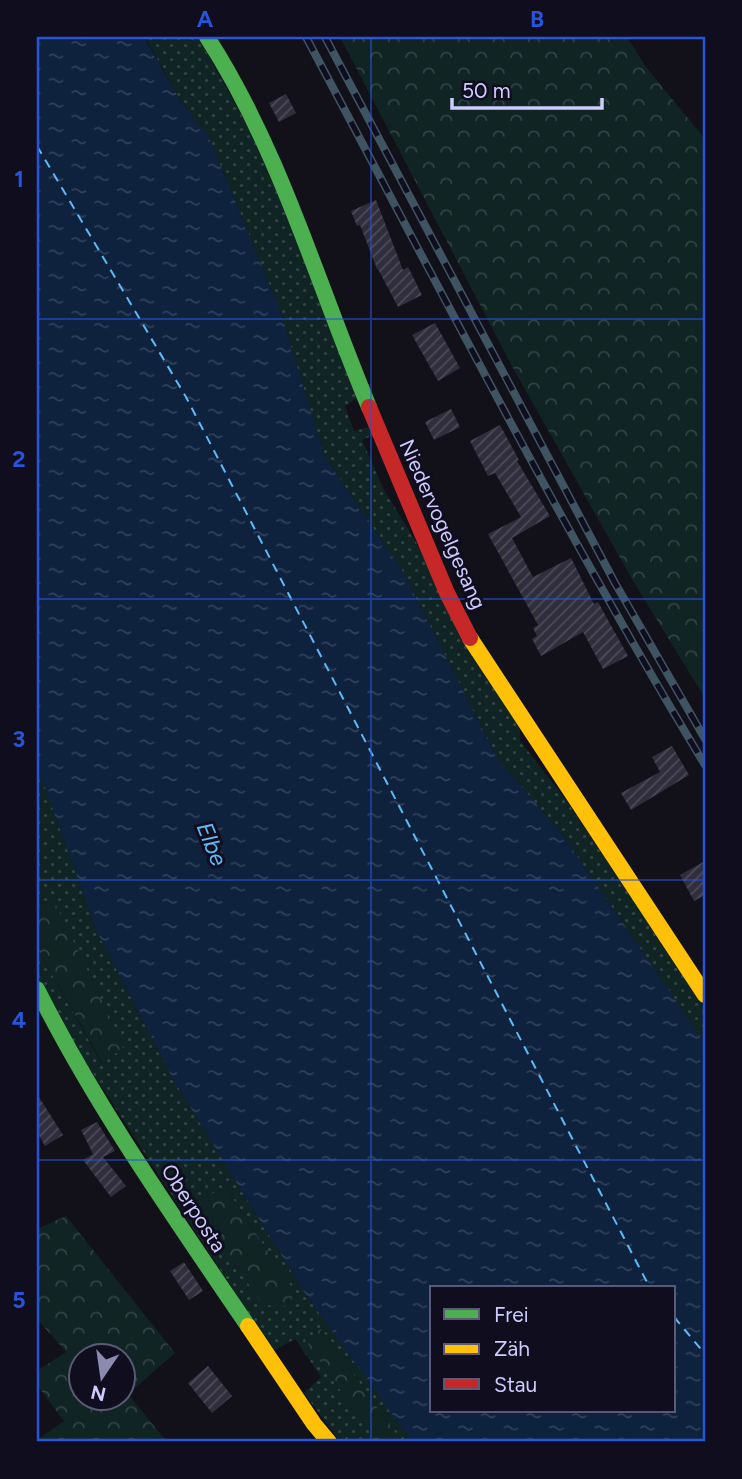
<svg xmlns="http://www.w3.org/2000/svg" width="742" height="1479" font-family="Figtree,sans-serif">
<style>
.grass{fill:url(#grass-dots);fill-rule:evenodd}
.forest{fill:url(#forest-crowns);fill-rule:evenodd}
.water{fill:url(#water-ripples);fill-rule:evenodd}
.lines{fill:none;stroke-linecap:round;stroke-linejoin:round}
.ferry{stroke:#5eb9f9;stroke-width:2;stroke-dasharray:9 7;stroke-linecap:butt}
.building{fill:url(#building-hatch)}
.fast{stroke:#4caf50;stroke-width:16}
.slow{stroke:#ffc107;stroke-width:16}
.jam{stroke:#c62828;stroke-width:16}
.rail-casing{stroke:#3f5462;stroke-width:8}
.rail{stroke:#0f0d1e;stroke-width:5;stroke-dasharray:16;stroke-linecap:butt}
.grid{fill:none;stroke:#2654da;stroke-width:2;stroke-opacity:0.55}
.labels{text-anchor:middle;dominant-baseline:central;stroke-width:6;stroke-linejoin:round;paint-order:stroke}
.street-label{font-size:21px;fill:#cecbfd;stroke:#0f0d1e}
.water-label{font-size:23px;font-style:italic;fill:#5eb9f9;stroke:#0f0d1e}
.neatline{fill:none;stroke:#2654da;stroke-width:2.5}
.grid-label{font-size:23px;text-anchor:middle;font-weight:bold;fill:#2654da}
</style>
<defs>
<pattern id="grass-dots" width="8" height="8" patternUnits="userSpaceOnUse" patternTransform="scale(1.75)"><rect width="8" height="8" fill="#102424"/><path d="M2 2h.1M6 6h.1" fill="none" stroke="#324245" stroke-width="1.8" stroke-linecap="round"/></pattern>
<pattern id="forest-crowns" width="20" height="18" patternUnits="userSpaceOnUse" patternTransform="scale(1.75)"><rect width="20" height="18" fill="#102424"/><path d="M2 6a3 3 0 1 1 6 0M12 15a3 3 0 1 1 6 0" fill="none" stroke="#324245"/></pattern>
<pattern id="water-ripples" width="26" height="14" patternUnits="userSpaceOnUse" patternTransform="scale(1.75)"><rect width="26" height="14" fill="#0e223d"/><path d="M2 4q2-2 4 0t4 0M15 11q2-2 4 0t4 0" fill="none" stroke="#30415a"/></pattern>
<pattern id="building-hatch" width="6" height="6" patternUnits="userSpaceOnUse" patternTransform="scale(1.75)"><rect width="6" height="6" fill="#302e3c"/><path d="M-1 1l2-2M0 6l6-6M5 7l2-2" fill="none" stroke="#4d4b59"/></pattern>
</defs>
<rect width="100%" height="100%" fill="#12111a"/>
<!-- grass -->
<g class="grass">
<path d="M 145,37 L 198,37 L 261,150 L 358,397 L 345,406 L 354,431 L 370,427 L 374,435 L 362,440 L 384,490 L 409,530 L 520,728 L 520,741 L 566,800 L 705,1008 L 705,1043 L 562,834 L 497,758 L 402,570 L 325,457 L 278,305 L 208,135 L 183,105 Z"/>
<path d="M 37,765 L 96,930 L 173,1079 L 304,1292 L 412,1442 L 402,1442 L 321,1329 L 305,1340 L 377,1442 L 340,1442 L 304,1393 L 321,1377 L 295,1339 L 273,1351 L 62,1026 L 37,976 L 37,948 L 102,1064 L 124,1046 L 53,900 L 37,908 ZM 226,1188 L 296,1294 L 282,1308 L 195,1202 Z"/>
</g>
<!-- forest -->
<g class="forest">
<path d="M 340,37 L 627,37 L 646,67 L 705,139 L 705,698 L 633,581 L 513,368 Z"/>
<path d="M 53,899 L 124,1046 L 103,1064 L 37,948 L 37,908 Z"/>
<path d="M 225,1187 L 296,1294 L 282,1308 L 262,1304 L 194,1203 Z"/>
<path d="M 66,1216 L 175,1353 L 128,1394 L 167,1442 L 37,1442 L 37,1440 L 64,1421 L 37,1385 L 37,1371 L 66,1352 L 37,1319 L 37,1229 ZM 122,1356 L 122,1398 L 80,1398 L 80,1356 Z"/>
<path d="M 321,1329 L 402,1442 L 377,1442 L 305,1340 Z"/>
</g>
<!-- water -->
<path class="water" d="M 37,37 L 144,37 L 183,105 L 208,135 L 278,305 L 325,457 L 402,570 L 497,758 L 562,834 L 705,1043 L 705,1442 L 412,1442 L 304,1292 L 173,1079 L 96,930 L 37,765 ZM 432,1288 L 674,1288 L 674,1411 L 432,1411 Z"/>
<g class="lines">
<!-- ferry -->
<g class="ferry">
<path d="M 37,146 L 186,397 L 650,1288"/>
<path d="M 674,1317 L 705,1354"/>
</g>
</g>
<!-- building -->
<g class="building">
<path d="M 286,94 L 296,113 L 279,122 L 269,103 Z"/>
<path d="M 376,200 L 403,270 L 408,267 L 422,295 L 398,307 L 378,269 L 377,269 L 360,225 L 357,226 L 351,211 Z"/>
<path d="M 435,323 L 460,368 L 438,381 L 412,335 Z"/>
<path d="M 451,409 L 460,427 L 434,440 L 425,422 Z"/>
<path d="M 500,425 L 519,460 L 517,461 L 550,516 L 512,538 L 533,577 L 571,558 L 594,604 L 598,602 L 628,656 L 603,669 L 583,632 L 541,656 L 532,639 L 537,636 L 533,628 L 538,625 L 488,534 L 521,517 L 495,473 L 488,476 L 470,441 Z"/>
<path d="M 672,746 L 689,775 L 631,810 L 621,793 L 660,772 L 652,757 Z"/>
<path d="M 705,861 L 705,895 L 694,901 L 680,875 Z"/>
<path d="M 37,1094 L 63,1135 L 45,1146 L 37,1132 Z"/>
<path d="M 97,1122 L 115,1151 L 103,1157 L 126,1186 L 111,1197 L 83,1160 L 93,1154 L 81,1130 Z"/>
<path d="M 184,1262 L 203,1291 L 189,1300 L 170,1271 Z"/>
<path d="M 208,1366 L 232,1396 L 212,1413 L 188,1383 Z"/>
</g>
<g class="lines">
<!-- fast -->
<g class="fast">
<path d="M 207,37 C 280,150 317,283 369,407"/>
<path d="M 37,989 C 96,1107 174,1217 248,1326"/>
</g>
<!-- slow -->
<g class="slow">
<path d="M 470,638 L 705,995"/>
<path d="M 248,1326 L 314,1424 L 329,1442"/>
</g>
<!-- jam -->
<path class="jam" d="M 369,407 L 447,593 L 470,638"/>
<!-- rail casing -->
<g class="rail-casing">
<g id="rail">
<path d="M 306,37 C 436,281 562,529 705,765"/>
<path d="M 325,37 L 615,583 L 705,739"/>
</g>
</g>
<!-- rail -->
<use href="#rail" class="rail"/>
</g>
<!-- grid -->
<path class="grid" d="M 371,37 L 371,1442M 37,319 L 705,319M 37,599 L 705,599M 37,880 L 705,880M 37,1160 L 705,1160"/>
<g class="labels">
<!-- street labels -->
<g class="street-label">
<text transform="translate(443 524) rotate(66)">Niedervogelgesang</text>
<text transform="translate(194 1208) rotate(57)">Oberposta</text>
</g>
<!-- water labels -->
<g class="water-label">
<text transform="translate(212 844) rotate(68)">Elbe</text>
</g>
</g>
<!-- border -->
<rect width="742" height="1479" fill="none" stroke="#0f0d1e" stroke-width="77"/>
<!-- legend -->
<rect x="430" y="1286" width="245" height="126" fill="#0f0d1e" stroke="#5b5977" stroke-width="2"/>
<rect x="444" y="1309" width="35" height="10" fill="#4caf50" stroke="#5b5977" stroke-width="2"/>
<text x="494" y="1322" font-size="21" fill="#cecbfd">Frei</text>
<rect x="444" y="1344" width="35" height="10" fill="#ffc107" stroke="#5b5977" stroke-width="2"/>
<text x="494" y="1356" font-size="21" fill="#cecbfd">Zäh</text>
<rect x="444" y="1379" width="35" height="10" fill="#c62828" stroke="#5b5977" stroke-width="2"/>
<text x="494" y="1392" font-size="21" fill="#cecbfd">Stau</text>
<!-- north arrow -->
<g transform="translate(102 1377) rotate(193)"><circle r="33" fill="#0f0d1e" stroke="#5b5977" stroke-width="2"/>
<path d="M0-5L12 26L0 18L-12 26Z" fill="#8c8aae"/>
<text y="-10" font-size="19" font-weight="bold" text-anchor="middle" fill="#cecbfd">N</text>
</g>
<!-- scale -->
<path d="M452 98v10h150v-10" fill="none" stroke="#cecbfd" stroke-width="3.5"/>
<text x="462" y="98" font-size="21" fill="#cecbfd" stroke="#0f0d1e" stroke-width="5" paint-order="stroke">50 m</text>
<rect x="38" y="38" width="666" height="1402" class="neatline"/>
<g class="grid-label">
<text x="205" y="27">A</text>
<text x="537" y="27">B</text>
<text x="19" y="187">1</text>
<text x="19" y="467">2</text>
<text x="19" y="747">3</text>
<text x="19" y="1028">4</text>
<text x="19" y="1308">5</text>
</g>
</svg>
